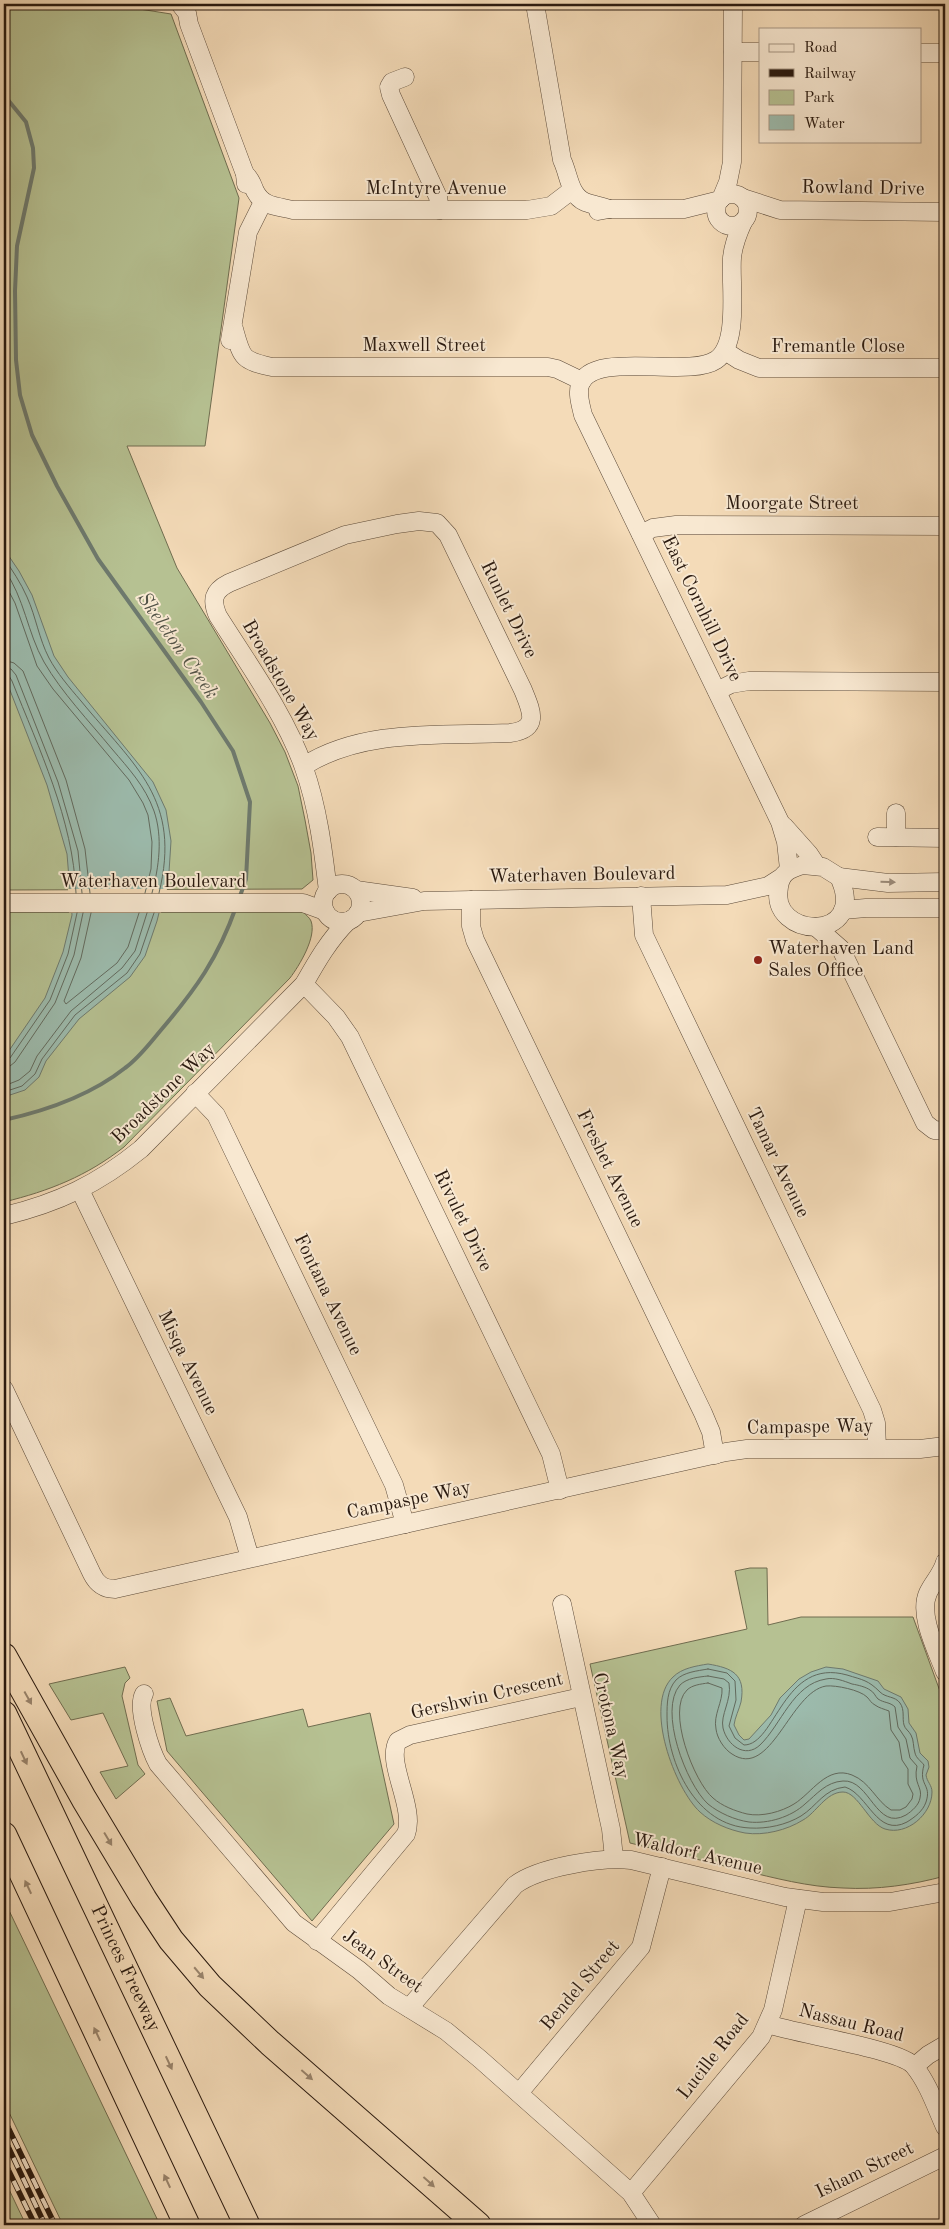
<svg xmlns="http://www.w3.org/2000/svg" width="949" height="2229" font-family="'Old Standard TT',serif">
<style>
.green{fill:#b6c192;stroke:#706d50}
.water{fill:#9cbbad;stroke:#6e7a6e}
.pier{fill:#f4dbb8}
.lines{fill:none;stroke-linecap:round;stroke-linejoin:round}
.shore{stroke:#626a5e;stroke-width:1}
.stream{stroke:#6e7a6e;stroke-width:4}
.minor-casing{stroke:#5c4a39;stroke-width:19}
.highway-casing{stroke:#29190f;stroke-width:27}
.minor{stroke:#f8e8d1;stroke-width:18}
.highway{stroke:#f4dbb8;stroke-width:25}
.rail-casing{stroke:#29190f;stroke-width:5.5}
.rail{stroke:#f8e8d1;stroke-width:4;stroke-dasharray:11;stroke-linecap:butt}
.oneway{fill:#9b8b7a}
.oneway2{fill:#99846c}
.poi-dot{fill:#8f2418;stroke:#f8e8d1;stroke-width:2}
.labels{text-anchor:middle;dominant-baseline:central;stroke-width:4;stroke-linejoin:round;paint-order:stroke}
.street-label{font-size:19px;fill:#29190f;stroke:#f8e8d1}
.poi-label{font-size:19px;fill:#29190f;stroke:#f8e8d1;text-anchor:start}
.water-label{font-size:20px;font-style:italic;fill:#515246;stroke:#f8e8d1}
</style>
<rect width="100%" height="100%" fill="#f4dbb8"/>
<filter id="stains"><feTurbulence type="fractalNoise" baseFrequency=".004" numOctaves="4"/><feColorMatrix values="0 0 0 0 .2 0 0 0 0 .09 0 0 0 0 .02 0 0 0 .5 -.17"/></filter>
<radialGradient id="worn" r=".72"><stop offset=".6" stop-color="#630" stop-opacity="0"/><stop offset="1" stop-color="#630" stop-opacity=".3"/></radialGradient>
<!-- green -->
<g class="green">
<path d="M 4,4 L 108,4 L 171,14 L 239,198 L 205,446 L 127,446 L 177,568 L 270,723 L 285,752 L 298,786 L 305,820 L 311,853 L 313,880 L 302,889 L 4,890 Z"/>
<path d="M 4,912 L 303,912 C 306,915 310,918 311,921 C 317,937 299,966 290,978 L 124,1147 C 87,1176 49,1191 4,1202 Z"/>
<path d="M 750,1568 L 767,1568 L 768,1625 L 801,1617 L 913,1617 L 945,1705 L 945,1876 C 912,1885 877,1890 843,1888 C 808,1887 775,1878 741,1870 C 704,1861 667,1852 630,1843 L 590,1664 L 747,1629 L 735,1571 Z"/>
<path d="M 125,1667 L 130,1678 L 125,1683 L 122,1696 L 138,1765 L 145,1774 L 116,1799 L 100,1772 L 128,1766 L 103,1713 L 71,1720 L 49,1684 Z"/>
<path d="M 170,1698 L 186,1736 L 303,1709 L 308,1727 L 370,1713 L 394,1824 L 312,1921 L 167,1751 L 157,1701 Z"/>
<path d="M 4,1900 L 160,2225 L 63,2225 L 4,2102 Z"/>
<path d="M 4,2179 L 26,2225 L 4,2225 Z"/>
</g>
<!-- water -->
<g class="water">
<path d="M 4,549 L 19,571 L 32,595 L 54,656 L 68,677 L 153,782 L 166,810 L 171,841 L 169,872 L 157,921 L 145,956 L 130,977 L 79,1019 L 46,1061 L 39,1077 L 25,1090 L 4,1097 L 4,1058 L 45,998 L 63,952 L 72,915 L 67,854 L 47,785 L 4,675 Z"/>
<path d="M 708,1664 C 732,1668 746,1674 741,1702 C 739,1710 735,1717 734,1725 L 739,1735 L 744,1740 L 749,1739 L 771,1715 L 780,1698 L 799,1679 L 811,1672 L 826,1667 L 843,1669 L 878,1681 L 884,1689 L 901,1697 L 908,1709 L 909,1723 L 916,1733 L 920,1753 L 928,1761 L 929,1767 L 926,1775 C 927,1782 932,1785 932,1792 C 932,1814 907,1836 885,1829 C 869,1824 858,1792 843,1792 C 826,1792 816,1813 803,1820 C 787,1830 764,1836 745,1833 C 729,1830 712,1823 700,1812 C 675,1789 643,1705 673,1677 C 682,1668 696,1666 708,1664 Z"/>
</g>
<!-- pier -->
<path class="pier" d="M 68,889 L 167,889 L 161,913 L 69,913 Z"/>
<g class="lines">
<!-- shore -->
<g class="shore">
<path d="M 4,558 C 12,570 21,583 27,597 C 36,617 39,639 49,658 C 57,673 69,687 81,701 C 135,767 182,799 159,893"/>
<path d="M 4,569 C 25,599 27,632 44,662 C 62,693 89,721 112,749 C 129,769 145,786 154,811 C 163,837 159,867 152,893"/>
<path d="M 4,582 L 15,603 L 37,666 L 53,689 L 129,780 L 143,803 L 148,815 L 152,842 L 151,869 L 145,893"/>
<path d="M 4,660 L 14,663 L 23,671 L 66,780 L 85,849 L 90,893"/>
<path d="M 4,668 L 11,669 L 16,675 L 58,782 L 78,851 L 82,893"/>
<path d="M 4,674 L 9,676 L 12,681 C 39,749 73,819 76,893"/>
<path d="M 91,913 L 81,958 L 64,1001 L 66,1004 L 117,963 L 128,947 L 139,913"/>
<path d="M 4,1060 L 10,1058 L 50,1000 L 68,954 L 77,913"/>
<path d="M 4,1067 L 10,1066 L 15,1062 L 55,1003 L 74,955 L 83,913"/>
<path d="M 4,1086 L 19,1080 L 30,1071 L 37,1056 L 71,1011 L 122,968 L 135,951 L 147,913"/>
<path d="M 4,1092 L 22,1086 L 35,1074 L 42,1059 L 75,1015 L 127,973 L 140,954 L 154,913"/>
<path d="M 708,1669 L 727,1673 L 735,1681 L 736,1700 L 729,1726 L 735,1738 L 744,1745 C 776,1745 783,1657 847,1675 C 863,1680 868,1680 880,1692 C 886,1698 895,1696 900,1703 C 905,1710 902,1718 904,1725 C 905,1729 909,1731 911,1735 C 914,1740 913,1747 915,1753 C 916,1758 921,1761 924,1765 C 918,1786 932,1784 926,1802 C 923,1811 915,1817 907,1822 C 877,1838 868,1794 845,1787 C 824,1789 817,1806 801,1816 C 786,1825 767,1829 750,1828 C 696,1826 667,1763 667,1716 C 667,1704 667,1690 676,1680 C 684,1672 697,1671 708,1669 Z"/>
<path d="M 708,1676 L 724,1679 L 729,1683 C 732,1700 720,1715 723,1728 C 727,1745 745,1759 760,1745 C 781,1725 793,1684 826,1679 C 834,1677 844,1681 852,1684 C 858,1685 866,1687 870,1690 C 874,1692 875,1696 878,1699 C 884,1703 890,1702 895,1707 L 898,1727 L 906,1739 L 910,1758 L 917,1766 C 913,1784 923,1787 920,1798 C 919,1805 912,1811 906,1815 C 876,1832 870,1779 843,1781 C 826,1782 817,1794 805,1804 C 791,1817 768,1824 749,1822 C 735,1820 719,1813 708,1804 C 686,1784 658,1710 680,1685 C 687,1678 699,1677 708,1676 Z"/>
<path d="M 708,1683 L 722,1688 C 723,1702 713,1715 716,1729 C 717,1738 724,1749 732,1754 C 771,1780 790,1692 826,1686 C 836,1685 860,1690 867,1697 C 870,1700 871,1703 875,1705 C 879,1708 884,1709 889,1711 L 891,1730 L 899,1742 L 902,1760 L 908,1769 L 908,1784 L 913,1794 L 912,1799 L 906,1807 L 900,1810 L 891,1810 C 876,1801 870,1782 852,1775 C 827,1765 812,1793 794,1804 C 781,1812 762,1817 747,1814 C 735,1811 722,1806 713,1798 C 694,1782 666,1710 687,1690 C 692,1685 701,1684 708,1683 Z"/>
</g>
<!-- stream -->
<g class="stream">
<path d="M 4,95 L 26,122 L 33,148 L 34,168 L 17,246 L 15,291 L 16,360 L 20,395 L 32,435 L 57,486 L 98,559 L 201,702 L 233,751 L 250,802 L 246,879 L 239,899"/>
<path d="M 4,1120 C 45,1111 91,1095 125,1068 C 139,1058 150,1043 161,1030 C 196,989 218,958 236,907"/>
</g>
<!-- minor casing -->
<g class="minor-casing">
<g id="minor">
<path d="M 180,4 L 187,13 L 189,24 L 245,174 L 246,184"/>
<path d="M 535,4 L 562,160 C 569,174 569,195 585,202 C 593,205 601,206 609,209"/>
<path d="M 733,52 L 760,52"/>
<path d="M 920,53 L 945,53"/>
<path d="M 405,77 L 392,82 L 389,87 L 391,95 L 438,197 L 440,210"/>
<path d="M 245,174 C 251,179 252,184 255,191 C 263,207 277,206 293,210 L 527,210 L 551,206 L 572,190"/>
<circle cx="732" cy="210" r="16"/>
<path d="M 743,198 L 780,210 L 945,212"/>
<path d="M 721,199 L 728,182 L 732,162 L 733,4"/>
<path d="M 598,211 L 609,209 L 684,209 L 720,200"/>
<path d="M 743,222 C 738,233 733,246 732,258 C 730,284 740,344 716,360 C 688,379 592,349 580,385 C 577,394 581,406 583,415 L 780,822 L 786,842 L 789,869"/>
<path d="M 234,329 C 242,358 241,360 272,367 L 548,367 L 557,369 L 582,381"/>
<path d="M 230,340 L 248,232 L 263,202"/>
<path d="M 725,351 L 739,360 L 759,368 L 945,368"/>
<path d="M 641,534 L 653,528 L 676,525 L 945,526"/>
<path d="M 717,691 L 731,684 L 749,681 L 945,682"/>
<path d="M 304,766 C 363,728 443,736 510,733 C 541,729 531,710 523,690 L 448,535 L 437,523 L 419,521 L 397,524 L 345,535 L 229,583 C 213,591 211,600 218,616 C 247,662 286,716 304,768 C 318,808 323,849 328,891"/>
<path d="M 896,813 L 896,837"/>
<path d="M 784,826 L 809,854 L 817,866"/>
<path d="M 877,837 L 945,838"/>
<path d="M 803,865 L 823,867 L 839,877 C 870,943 768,940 779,887 C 781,872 790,869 803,865 Z"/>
<path d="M 839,877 L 888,883 L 945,882"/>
<circle cx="342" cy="903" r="19"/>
<path d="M 356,890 L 413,898"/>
<path d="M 641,896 L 644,935 L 872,1410 L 876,1423 L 877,1448"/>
<path d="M 471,900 L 471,926 L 475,940 L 703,1413 L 711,1432 L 715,1455"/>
<path d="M 4,903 L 303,903 L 325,911"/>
<path d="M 843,910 L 866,908 L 945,908"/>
<path d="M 358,913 L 424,901 L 727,895 L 768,886 L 782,877"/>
<path d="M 816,927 L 841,949 L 925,1123 L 934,1130 L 945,1131"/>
<path d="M 304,984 L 336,1017 L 350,1037 L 551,1454 L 560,1490"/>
<path d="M 195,1093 L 216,1115 L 394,1485 L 405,1524"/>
<path d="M 80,1190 L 238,1517 L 250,1558"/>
<path d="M 4,1216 C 58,1203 98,1184 141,1149 L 304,984 C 317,961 329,940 348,921"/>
<path d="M 4,1389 L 92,1574 C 97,1584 103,1589 115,1589 L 726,1452 L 747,1449 L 920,1449 L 945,1446"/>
<path d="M 945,1562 C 942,1574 933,1582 928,1593 C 918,1615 937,1651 945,1672"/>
<path d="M 562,1604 L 611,1829 L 614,1858"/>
<path d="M 144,1694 C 136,1708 151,1751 158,1764 L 294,1923 L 359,1970 L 389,1996 L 446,2031 L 480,2059 L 631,2193 L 652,2225"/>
<path d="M 317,1941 L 406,1834 C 416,1807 385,1762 398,1741 L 410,1735 L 581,1697"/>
<path d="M 409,2008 L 515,1885 C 539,1867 601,1857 631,1860 L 785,1897 L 823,1902 L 890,1902 L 945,1892"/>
<path d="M 768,2024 C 796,2034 900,2049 914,2066 C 928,2083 936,2107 945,2127"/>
<path d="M 915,2066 L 928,2055 L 945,2045"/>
<path d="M 519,2093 L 641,1947 L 662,1867"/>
<path d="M 631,2193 L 761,2037 L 773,2010 L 798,1899"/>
<path d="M 804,2225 L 945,2156"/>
</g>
</g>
<!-- highway casing -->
<g class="highway-casing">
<g id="highway">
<path d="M 4,1656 L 84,1799 L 144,1899 L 171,1940 L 210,1986 L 270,2043 L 478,2225"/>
<path id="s1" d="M 4,1714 L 247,2225"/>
<path d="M 4,1835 L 187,2225"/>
</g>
</g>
<!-- minor -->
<use href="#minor" class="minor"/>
<!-- highway -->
<use href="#highway" class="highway"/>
<!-- rail casing -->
<g class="rail-casing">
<g id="rail">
<path d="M 4,2119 L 55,2225"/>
<path d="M 4,2138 L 45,2225"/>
<path d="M 4,2161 L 35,2225"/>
</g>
</g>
<!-- rail -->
<use href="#rail" class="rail"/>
</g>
<!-- one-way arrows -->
<defs><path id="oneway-solid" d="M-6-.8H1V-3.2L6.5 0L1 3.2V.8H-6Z" transform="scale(1.25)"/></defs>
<use class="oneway" href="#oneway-solid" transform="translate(888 882) rotate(2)"/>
<g class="oneway2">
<use href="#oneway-solid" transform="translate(28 1698) rotate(61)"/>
<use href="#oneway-solid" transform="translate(24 1758) rotate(65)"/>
<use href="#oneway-solid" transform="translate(108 1839) rotate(59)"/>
<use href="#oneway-solid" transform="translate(28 1887) rotate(-115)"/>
<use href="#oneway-solid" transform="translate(199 1973) rotate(50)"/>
<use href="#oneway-solid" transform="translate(97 2034) rotate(-115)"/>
<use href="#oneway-solid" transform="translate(169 2063) rotate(65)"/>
<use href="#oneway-solid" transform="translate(307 2075) rotate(41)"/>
<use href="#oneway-solid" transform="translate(167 2181) rotate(-115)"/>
<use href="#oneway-solid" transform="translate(429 2182) rotate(42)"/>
</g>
<!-- markers -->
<circle class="poi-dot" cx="758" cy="960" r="5"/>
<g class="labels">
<!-- street labels -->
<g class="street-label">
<text x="436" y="189">McIntyre Avenue</text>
<text transform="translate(863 189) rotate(1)">Rowland Drive</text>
<text x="424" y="346">Maxwell Street</text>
<text x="838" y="347">Fremantle Close</text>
<text x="792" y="504">Moorgate Street</text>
<text transform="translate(701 609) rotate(64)">East Cornhill Drive</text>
<text transform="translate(508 610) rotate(64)">Runlet Drive</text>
<text transform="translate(280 681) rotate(60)">Broadstone Way</text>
<text transform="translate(582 876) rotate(-1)">Waterhaven Boulevard</text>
<text x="153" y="882">Waterhaven Boulevard</text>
<text transform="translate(164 1094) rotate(-44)">Broadstone Way</text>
<text transform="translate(777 1163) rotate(64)">Tamar Avenue</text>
<text transform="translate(609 1169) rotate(64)">Freshet Avenue</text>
<text transform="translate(462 1221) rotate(64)">Rivulet Drive</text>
<text transform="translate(327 1295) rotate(64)">Fontana Avenue</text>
<text transform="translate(187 1363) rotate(64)">Misqa Avenue</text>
<text transform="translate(810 1428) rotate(-1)">Campaspe Way</text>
<text transform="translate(409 1501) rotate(-12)">Campaspe Way</text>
<text transform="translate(487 1697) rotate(-13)">Gershwin Crescent</text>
<text transform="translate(610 1726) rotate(77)">Crotona Way</text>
<text transform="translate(697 1855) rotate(13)">Waldorf Avenue</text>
<text transform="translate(382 1962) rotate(36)">Jean Street</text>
<text stroke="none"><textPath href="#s1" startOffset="282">Princes Freeway</textPath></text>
<text transform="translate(581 1986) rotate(-50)">Bendel Street</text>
<text transform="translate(851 2024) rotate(14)">Nassau Road</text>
<text transform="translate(714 2057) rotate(-52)">Lucille Road</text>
<text transform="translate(865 2171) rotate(-26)">Isham Street</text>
</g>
<!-- poi labels -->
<g class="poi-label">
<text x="768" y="949">Waterhaven Land<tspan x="768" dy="22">Sales Office</tspan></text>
</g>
<!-- water labels -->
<g class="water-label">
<text transform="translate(177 646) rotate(55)">Skeleton Creek</text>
</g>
</g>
<!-- margin -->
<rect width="949" height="2229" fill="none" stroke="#f4dbb8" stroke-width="20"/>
<rect x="5" y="5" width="939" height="2219" fill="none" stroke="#29190f" stroke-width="2.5"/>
<rect x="10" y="10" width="929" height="2209" fill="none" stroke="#29190f"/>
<!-- legend -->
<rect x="759" y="28" width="162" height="115" fill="#f8e8d1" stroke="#a59583"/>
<rect x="769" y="44" width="25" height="8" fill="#f8e8d1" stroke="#a59583"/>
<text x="804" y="52" font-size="15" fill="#29190f">Road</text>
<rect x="769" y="69" width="25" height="8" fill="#29190f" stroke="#a59583"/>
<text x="804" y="78" font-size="15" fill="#29190f">Railway</text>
<rect x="769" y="90" width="25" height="15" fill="#b6c192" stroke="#a59583"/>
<text x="804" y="102" font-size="15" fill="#29190f">Park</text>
<rect x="769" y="115" width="25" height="15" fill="#9cbbad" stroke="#a59583"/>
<text x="804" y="128" font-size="15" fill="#29190f">Water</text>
<rect width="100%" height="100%" filter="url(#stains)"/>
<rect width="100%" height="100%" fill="url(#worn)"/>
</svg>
